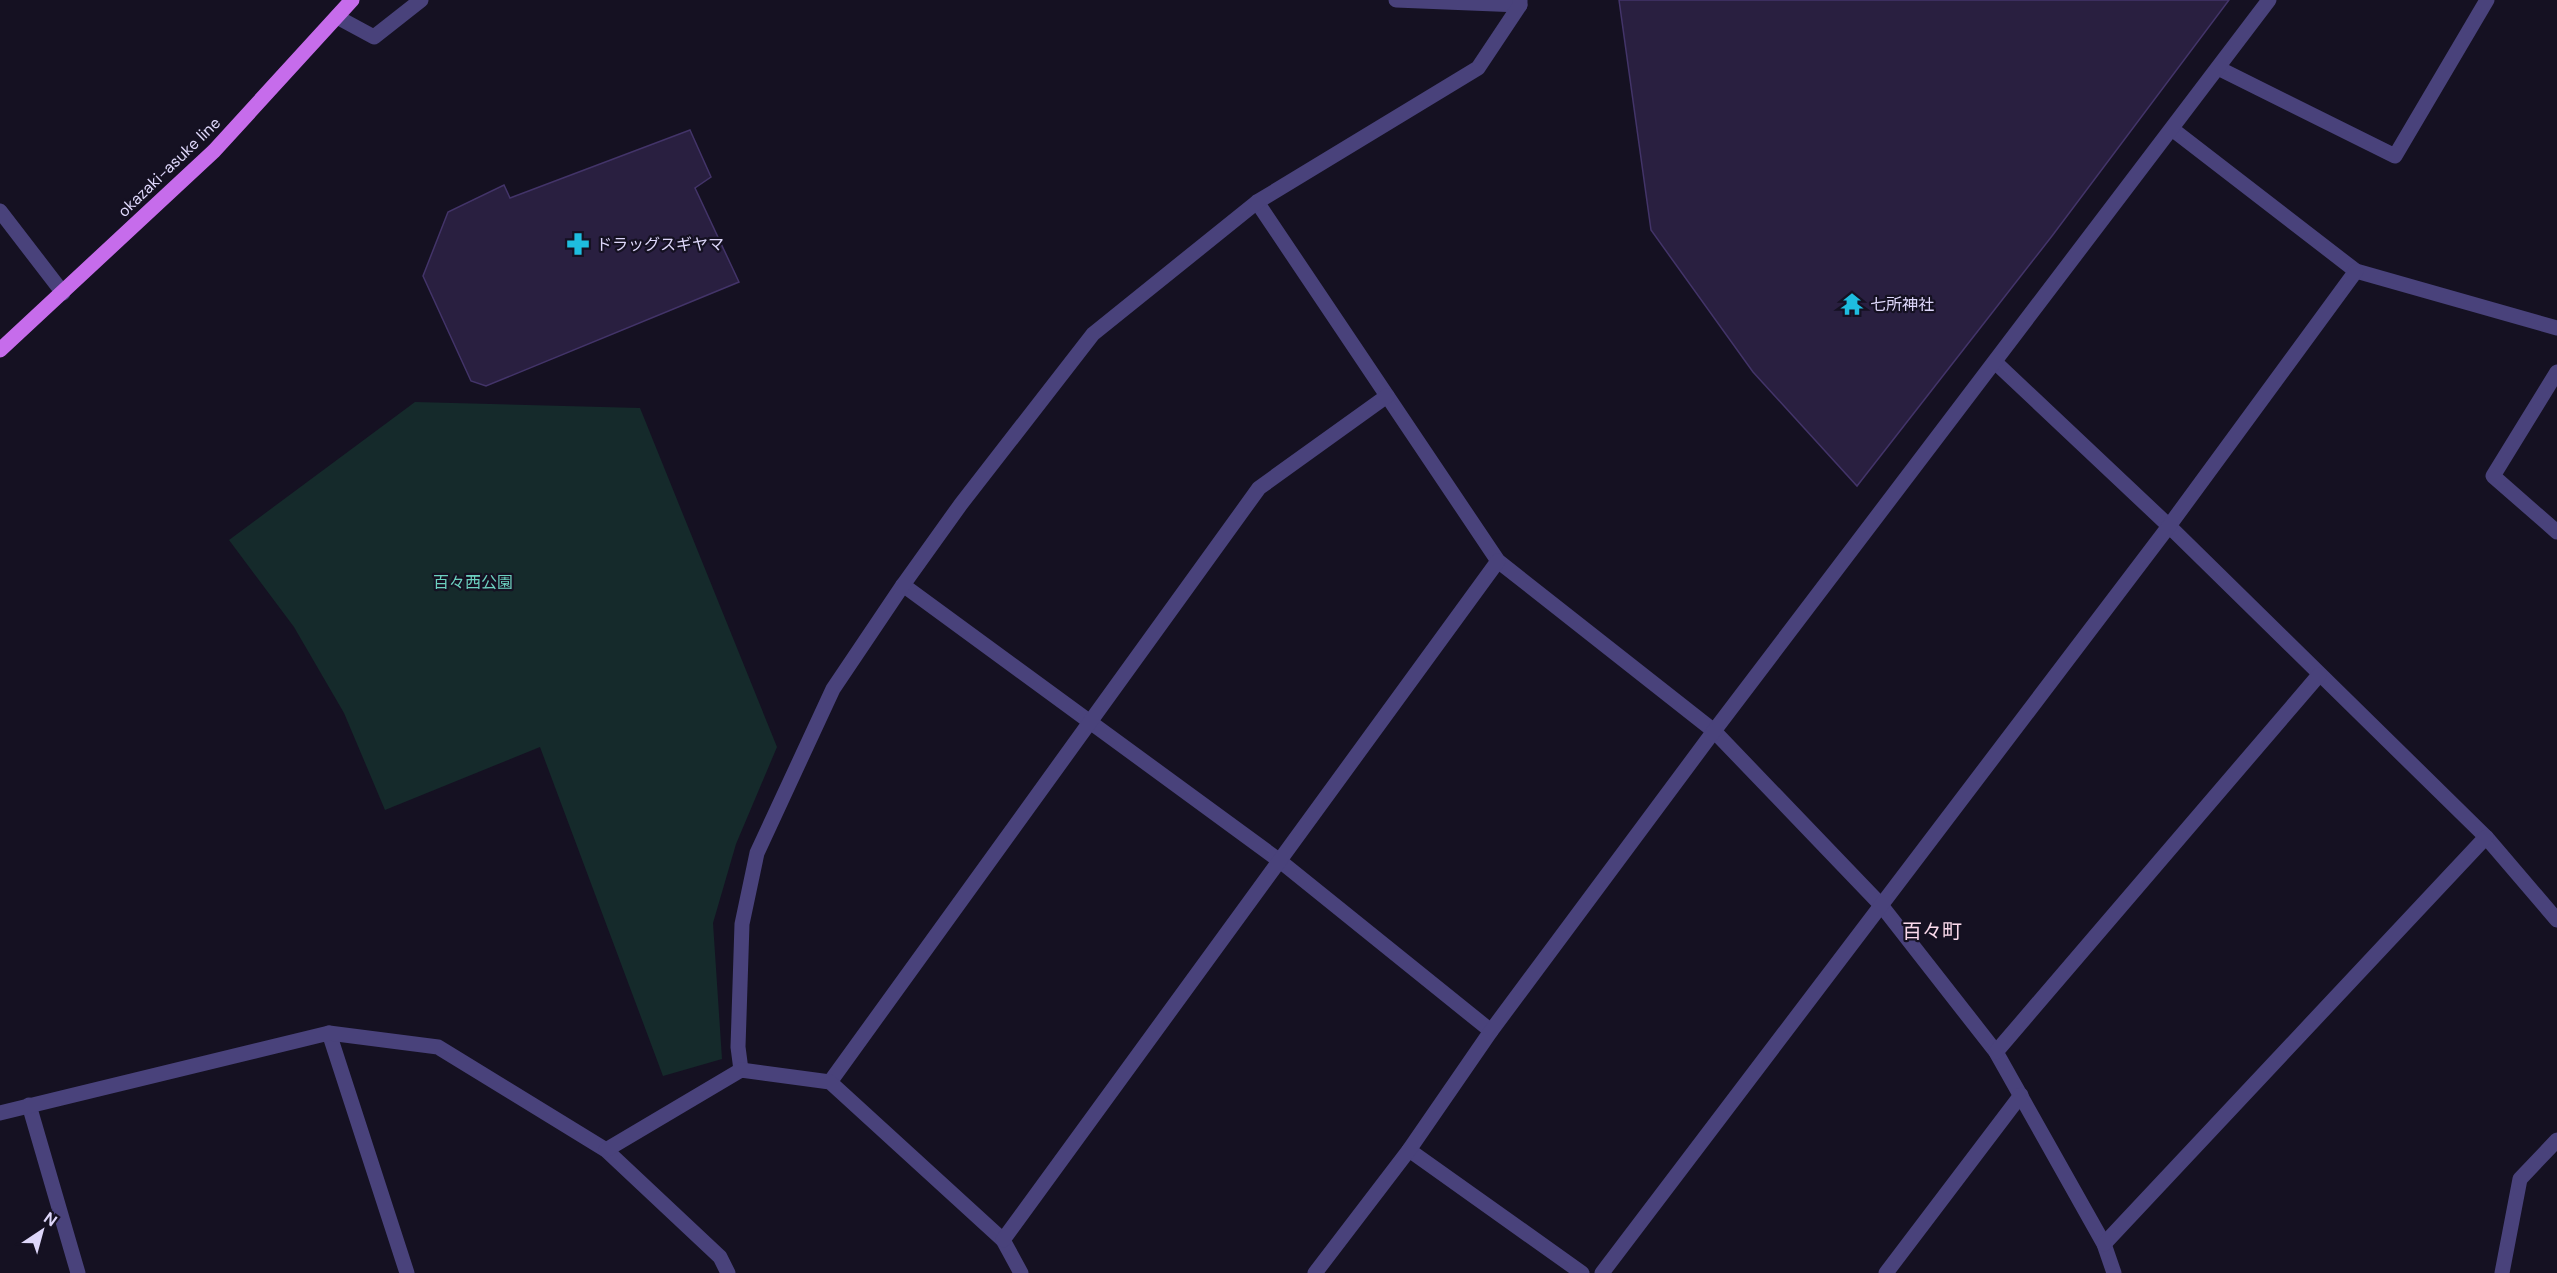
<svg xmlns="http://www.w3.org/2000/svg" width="2557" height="1273" font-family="'DM Sans','Noto Sans JP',sans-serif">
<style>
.green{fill:#152a2b}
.building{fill:#291f40;stroke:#433469;stroke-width:1.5}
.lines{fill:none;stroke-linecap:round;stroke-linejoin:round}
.service{stroke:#49427b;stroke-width:15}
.minor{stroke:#49427b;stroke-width:15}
.tertiary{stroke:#49427b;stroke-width:15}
.primary{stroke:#c66ceb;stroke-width:15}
.labels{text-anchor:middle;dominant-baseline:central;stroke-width:4.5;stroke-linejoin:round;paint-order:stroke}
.street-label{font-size:16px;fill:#ded7fa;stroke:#151122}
.poi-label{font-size:16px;fill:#ded7fa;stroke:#151122;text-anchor:start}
.park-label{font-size:16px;fill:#6cd0bf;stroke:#151122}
.quarter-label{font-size:20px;fill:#fad9eb;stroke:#151122}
</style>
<rect width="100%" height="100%" fill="#151122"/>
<!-- green -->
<path class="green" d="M 415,402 L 640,408 L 777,747 L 736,844 L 713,923 L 722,1059 L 663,1076 L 540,747 L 385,810 L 344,713 L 294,627 L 229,540 Z"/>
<!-- building -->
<g class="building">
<path d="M 1619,0 L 2229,0 L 2052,236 L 1857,486 L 1753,372 L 1651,230 Z"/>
<path d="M 690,130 L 711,177 L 695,188 L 739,282 L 486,386 L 471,381 L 423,276 L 448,212 L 504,185 L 510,198 Z"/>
</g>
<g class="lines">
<!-- service -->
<path class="service" d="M 337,17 L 374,37 L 421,0"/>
<!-- minor -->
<g class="minor">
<path d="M 1396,0 L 1520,5"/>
<path d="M 2218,68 L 2395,156 L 2487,0"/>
<path d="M 2172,129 L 2356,271 L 2557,328"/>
<path d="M 1257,202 L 1498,561 L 1714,731 L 1881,905 L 1996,1052 L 2104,1244 L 2114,1273"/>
<path d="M 0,211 L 63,293"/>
<path d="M 1995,362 L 2169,526 L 2486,837 L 2557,920"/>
<path d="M 2557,372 L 2493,476 L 2557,532"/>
<path d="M 903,585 L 1280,861 L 1491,1031"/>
<path d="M 329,1033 L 407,1273"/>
<path d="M 1996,1052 L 2319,675"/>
<path d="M 741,1070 L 738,1047 L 742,924 L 757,853 L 833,689 L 903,585 L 961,504 L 1093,334 L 1257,202 L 1478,68 L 1520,5 L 1520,0"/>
<path d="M 830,1082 L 1259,488 L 1387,396"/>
<path d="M 29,1105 L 78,1273"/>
<path d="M 0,1113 L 329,1033 L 438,1047 L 606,1150 L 720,1257 L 728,1273"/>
<path d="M 606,1150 L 741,1070 L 830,1082 L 1003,1240 L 1021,1273"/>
<path d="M 1409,1150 L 1582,1273"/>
<path d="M 1003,1240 L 1498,561"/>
<path d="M 2104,1244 L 2486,837"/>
<path d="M 1602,1273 L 2169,526 L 2356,271"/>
<path d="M 1886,1273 L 2021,1095"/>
<path d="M 2502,1273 L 2520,1179 L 2557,1140"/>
</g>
<!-- tertiary -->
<path class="tertiary" d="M 1315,1273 L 1409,1150 L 1491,1031 L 1714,731 L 2269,0"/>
<!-- primary -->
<path class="primary" d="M 0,350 L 214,151 L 352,0"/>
</g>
<!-- icons -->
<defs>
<g id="pharmacy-bare" transform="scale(1.8)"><path d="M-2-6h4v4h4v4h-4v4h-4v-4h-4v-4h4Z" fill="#1ebddf" stroke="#151122" stroke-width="2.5" paint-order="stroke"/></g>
<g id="temple-bare" transform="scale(1.8)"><path d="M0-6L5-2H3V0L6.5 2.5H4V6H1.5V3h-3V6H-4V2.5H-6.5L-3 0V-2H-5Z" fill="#1ebddf" stroke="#151122" stroke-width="2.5" paint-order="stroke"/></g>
</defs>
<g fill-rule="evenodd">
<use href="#pharmacy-bare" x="578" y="244"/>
<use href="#temple-bare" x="1852" y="304"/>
</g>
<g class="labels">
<!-- street labels -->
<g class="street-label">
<text transform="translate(169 167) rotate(-44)">okazaki-asuke line</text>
</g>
<!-- poi labels -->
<g class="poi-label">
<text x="596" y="244">ドラッグスギヤマ</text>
<text x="1870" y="304">七所神社</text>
</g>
<!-- park labels -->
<g class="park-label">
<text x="473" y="582">百々西公園</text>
</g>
<!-- quarter labels -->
<g class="quarter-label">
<text x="1932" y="931">百々町</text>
</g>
</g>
<!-- north arrow -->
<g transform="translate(42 1231) rotate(36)" stroke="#151122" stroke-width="4.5" paint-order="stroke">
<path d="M0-4.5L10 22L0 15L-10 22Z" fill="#ded7fa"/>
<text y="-9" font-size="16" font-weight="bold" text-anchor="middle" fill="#ded7fa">N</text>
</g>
</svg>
